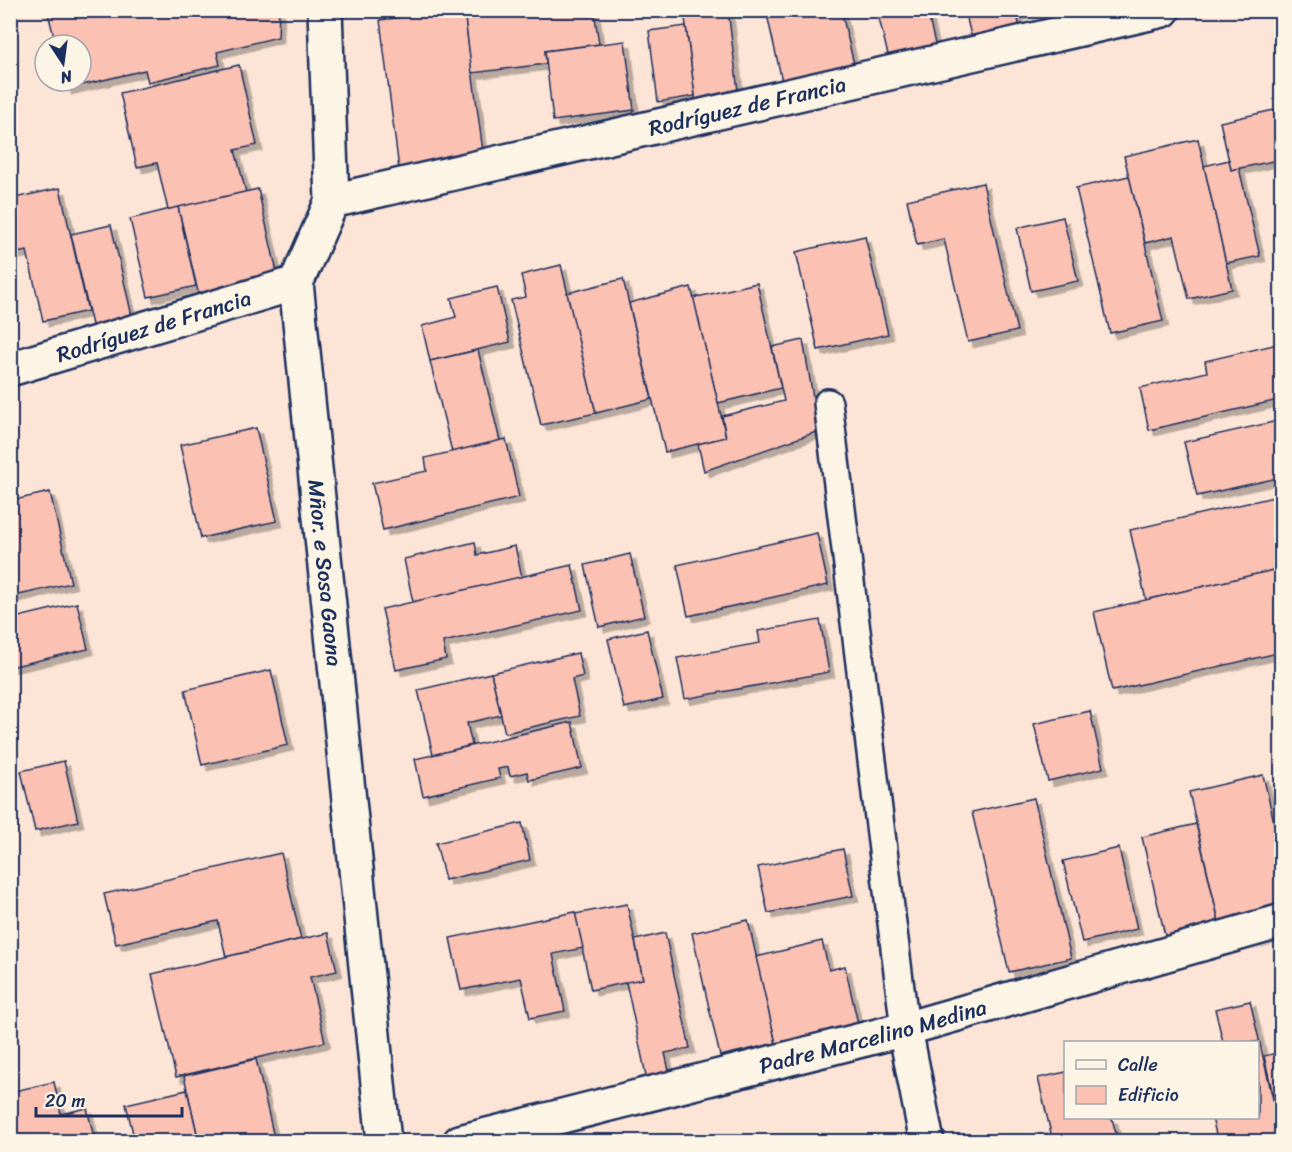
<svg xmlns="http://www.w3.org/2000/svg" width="1292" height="1152" font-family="Sriracha,sans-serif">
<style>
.building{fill:#fbc1b3;stroke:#1b2f5e;stroke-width:1.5;filter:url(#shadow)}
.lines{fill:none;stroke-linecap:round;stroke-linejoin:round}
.lane-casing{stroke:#1b2f5e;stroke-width:32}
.street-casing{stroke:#1b2f5e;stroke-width:38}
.lane{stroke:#fcf5e5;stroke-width:27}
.street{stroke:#fcf5e5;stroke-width:33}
.labels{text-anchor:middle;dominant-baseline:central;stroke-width:4.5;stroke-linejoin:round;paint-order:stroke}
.street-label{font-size:22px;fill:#1b2f5e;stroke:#fcf5e5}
</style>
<defs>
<filter id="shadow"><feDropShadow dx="5.5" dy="5.5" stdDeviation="0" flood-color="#0004"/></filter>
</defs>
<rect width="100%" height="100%" fill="#fce5d6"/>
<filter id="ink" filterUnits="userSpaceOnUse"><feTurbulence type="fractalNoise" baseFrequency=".0167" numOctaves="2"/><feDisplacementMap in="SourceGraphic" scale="12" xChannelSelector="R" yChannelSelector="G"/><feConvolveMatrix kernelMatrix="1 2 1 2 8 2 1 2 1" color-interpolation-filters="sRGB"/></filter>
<g filter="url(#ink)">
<!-- building -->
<g class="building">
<path d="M 57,10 L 279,10 L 278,37 L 217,52 L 220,65 L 148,82 L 145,70 L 66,89 L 64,81 L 81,81 L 81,45 L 56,45 L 48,13 Z"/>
<path d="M 424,10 L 454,10 L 424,14 Z"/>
<path d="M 454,10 L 464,10 L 486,174 L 401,185 L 380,20 Z"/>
<path d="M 464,10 L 594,10 L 599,44 L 545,51 L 546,64 L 472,73 Z"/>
<path d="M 684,10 L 728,10 L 740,107 L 697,112 Z"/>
<path d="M 766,10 L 841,10 L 854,64 L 782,81 Z"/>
<path d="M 877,10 L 927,10 L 936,48 L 889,59 Z"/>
<path d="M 965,10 L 1016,10 L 1022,37 L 974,49 Z"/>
<path d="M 1016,10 L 1035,10 L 1017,15 Z"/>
<path d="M 1051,10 L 1102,10 L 1054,22 Z"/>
<path d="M 686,26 L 695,96 L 658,102 L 649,31 Z"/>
<path d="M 625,41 L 634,110 L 553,121 L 545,51 Z"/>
<path d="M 239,65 L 257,145 L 235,150 L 246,192 L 168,210 L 157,163 L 137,167 L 120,93 Z"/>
<path d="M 1274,110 L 1282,142 L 1282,159 L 1231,170 L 1220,122 Z"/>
<path d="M 1198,139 L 1232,289 L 1189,299 L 1174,236 L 1145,243 L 1124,156 Z"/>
<path d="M 1229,160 L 1231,170 L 1239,168 L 1260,256 L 1226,263 L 1204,166 Z"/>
<path d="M 1129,176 L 1163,321 L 1110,333 L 1076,188 Z"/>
<path d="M 983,183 L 1017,331 L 968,342 L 944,239 L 917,245 L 907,200 Z"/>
<path d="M 60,188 L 88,311 L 43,321 L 27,251 L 10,254 L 10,199 Z"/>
<path d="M 258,189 L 279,281 L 200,300 L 178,207 Z"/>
<path d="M 178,207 L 196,286 L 148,297 L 130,219 Z"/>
<path d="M 1063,217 L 1078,281 L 1031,291 L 1017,228 Z"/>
<path d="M 111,225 L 135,329 L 95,338 L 71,234 Z"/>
<path d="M 865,236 L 888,334 L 818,350 L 796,252 Z"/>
<path d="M 561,265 L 596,413 L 541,425 L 511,300 L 526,297 L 521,275 Z"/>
<path d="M 623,279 L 652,399 L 596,413 L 567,293 Z"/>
<path d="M 757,283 L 781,388 L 718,403 L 693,298 Z"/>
<path d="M 497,287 L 510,342 L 430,361 L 422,326 L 456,317 L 451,298 Z"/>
<path d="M 691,287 L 726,437 L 665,452 L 629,303 Z"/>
<path d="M 803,340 L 819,431 L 704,471 L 698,444 L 726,437 L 722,416 L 784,401 L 772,347 Z"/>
<path d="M 1282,343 L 1282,399 L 1149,430 L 1140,388 L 1207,372 L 1205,361 Z"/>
<path d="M 478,350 L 500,441 L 452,452 L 430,361 Z"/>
<path d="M 1282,420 L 1282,477 L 1197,496 L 1184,442 Z"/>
<path d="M 256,428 L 277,521 L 201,538 L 180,445 Z"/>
<path d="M 506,439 L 519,497 L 383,530 L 372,483 L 427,471 L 425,458 Z"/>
<path d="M 50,492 L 71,583 L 10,597 L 10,501 Z"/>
<path d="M 1282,495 L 1282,568 L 1146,600 L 1130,530 Z"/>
<path d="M 817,533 L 828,585 L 688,616 L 677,565 Z"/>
<path d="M 475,542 L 477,555 L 515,546 L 522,577 L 413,602 L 404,559 Z"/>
<path d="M 630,554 L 644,616 L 599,627 L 585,565 Z"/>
<path d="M 572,565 L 582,610 L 443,642 L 446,659 L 396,670 L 382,609 Z"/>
<path d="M 1282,568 L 1282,652 L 1112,691 L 1094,612 Z"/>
<path d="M 77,603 L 88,649 L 10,667 L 10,619 Z"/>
<path d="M 820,620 L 829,672 L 685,699 L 677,658 L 760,643 L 758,631 Z"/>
<path d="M 647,630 L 663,699 L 624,708 L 608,639 Z"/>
<path d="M 578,653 L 583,676 L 572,679 L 580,716 L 505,733 L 491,673 Z"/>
<path d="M 271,670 L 288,745 L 202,765 L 185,690 Z"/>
<path d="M 491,673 L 501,715 L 467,723 L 472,745 L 433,755 L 418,690 Z"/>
<path d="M 1090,711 L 1103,768 L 1048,781 L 1034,724 Z"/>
<path d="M 572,722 L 582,768 L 529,780 L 527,772 L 510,776 L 508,767 L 498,769 L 500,778 L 423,796 L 415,759 Z"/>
<path d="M 64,761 L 78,821 L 35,831 L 21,771 Z"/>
<path d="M 1263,775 L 1282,856 L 1282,935 L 1225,948 L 1189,792 Z"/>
<path d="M 1034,798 L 1071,958 L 1009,972 L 972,812 Z"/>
<path d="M 522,823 L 530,860 L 445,880 L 436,843 Z"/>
<path d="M 1196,824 L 1221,931 L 1167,944 L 1142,837 Z"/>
<path d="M 1119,848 L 1137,929 L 1082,942 L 1063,861 Z"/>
<path d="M 843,849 L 853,896 L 768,913 L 758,867 Z"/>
<path d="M 281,853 L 301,939 L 226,957 L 218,921 L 116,944 L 104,894 Z"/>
<path d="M 627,904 L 643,979 L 591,990 L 575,914 Z"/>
<path d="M 575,912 L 583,948 L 553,954 L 565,1011 L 530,1018 L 521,978 L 461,990 L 450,938 Z"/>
<path d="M 748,920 L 776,1043 L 720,1056 L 692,933 Z"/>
<path d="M 328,933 L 337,971 L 310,977 L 325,1042 L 176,1077 L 152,974 Z"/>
<path d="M 665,933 L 690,1048 L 665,1053 L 670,1075 L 647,1080 L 626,982 L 643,979 L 635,940 Z"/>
<path d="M 822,941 L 829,970 L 845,966 L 858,1024 L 776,1043 L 756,957 Z"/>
<path d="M 1250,1001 L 1282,1138 L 1266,1142 L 1218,1142 L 1212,1118 L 1258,1118 L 1258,1042 L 1223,1042 L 1215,1009 Z"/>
<path d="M 1282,1052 L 1282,1093 L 1273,1095 L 1264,1056 Z"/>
<path d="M 256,1059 L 275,1142 L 199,1142 L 184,1076 Z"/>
<path d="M 1066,1072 L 1066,1118 L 1112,1118 L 1116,1134 L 1083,1142 L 1053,1142 L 1038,1078 Z"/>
<path d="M 54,1082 L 61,1114 L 87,1108 L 95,1142 L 17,1142 L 10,1113 L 10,1092 Z"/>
<path d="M 187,1090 L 199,1142 L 135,1142 L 126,1104 Z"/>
</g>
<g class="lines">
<!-- lane casing -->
<g class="lane-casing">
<path id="lane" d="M 828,403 L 905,1029"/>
</g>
<!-- street casing -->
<g class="street-casing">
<g id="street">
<path id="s1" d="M 325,10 L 332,201 L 296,283 L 384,1142"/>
<path id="s2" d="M 332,201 L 1163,10"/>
<path id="s3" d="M 10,369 L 296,283"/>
<path d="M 905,1029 L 927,1142"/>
<path id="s4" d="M 460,1142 L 905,1029 L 1282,921"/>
</g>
</g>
<!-- lane -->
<use href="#lane" class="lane"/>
<!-- street -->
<use href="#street" class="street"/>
</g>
</g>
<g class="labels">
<!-- street labels -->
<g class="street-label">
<text stroke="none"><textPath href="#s2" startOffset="426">Rodríguez de Francia</textPath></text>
<text stroke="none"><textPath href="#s3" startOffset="150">Rodríguez de Francia</textPath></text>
<text stroke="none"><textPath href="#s1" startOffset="572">Mñor. e Sosa Gaona</textPath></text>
<text stroke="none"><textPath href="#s4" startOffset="426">Padre Marcelino Medina</textPath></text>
</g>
</g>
<!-- margin -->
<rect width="1292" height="1152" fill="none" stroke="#fcf5e5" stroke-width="36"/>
<rect x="18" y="18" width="1256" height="1116" fill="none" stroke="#1b2f5e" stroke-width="2" filter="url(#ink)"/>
<!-- legend -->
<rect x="1064" y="1041" width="195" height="78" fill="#fcf5e5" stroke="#a2a6af" stroke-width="1.5"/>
<rect x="1076" y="1060" width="30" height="9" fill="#fcf5e5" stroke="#a2a6af" stroke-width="1.5"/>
<text x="1118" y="1071" font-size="18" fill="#1b2f5e">Calle</text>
<rect x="1076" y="1086" width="30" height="18" fill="#fbc1b3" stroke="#a2a6af" stroke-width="1.5"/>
<text x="1118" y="1101" font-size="18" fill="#1b2f5e">Edificio</text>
<!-- north arrow -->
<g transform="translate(63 63) rotate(167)"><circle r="28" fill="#fcf5e5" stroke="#a2a6af" stroke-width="1.5"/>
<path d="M0-4.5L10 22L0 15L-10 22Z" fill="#1b2f5e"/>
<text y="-9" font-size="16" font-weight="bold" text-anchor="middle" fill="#1b2f5e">N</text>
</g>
<!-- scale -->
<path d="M36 1107v9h146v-9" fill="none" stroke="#1b2f5e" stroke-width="3"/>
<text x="45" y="1107" font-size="18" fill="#1b2f5e" stroke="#fcf5e5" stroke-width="4.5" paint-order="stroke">20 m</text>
</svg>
